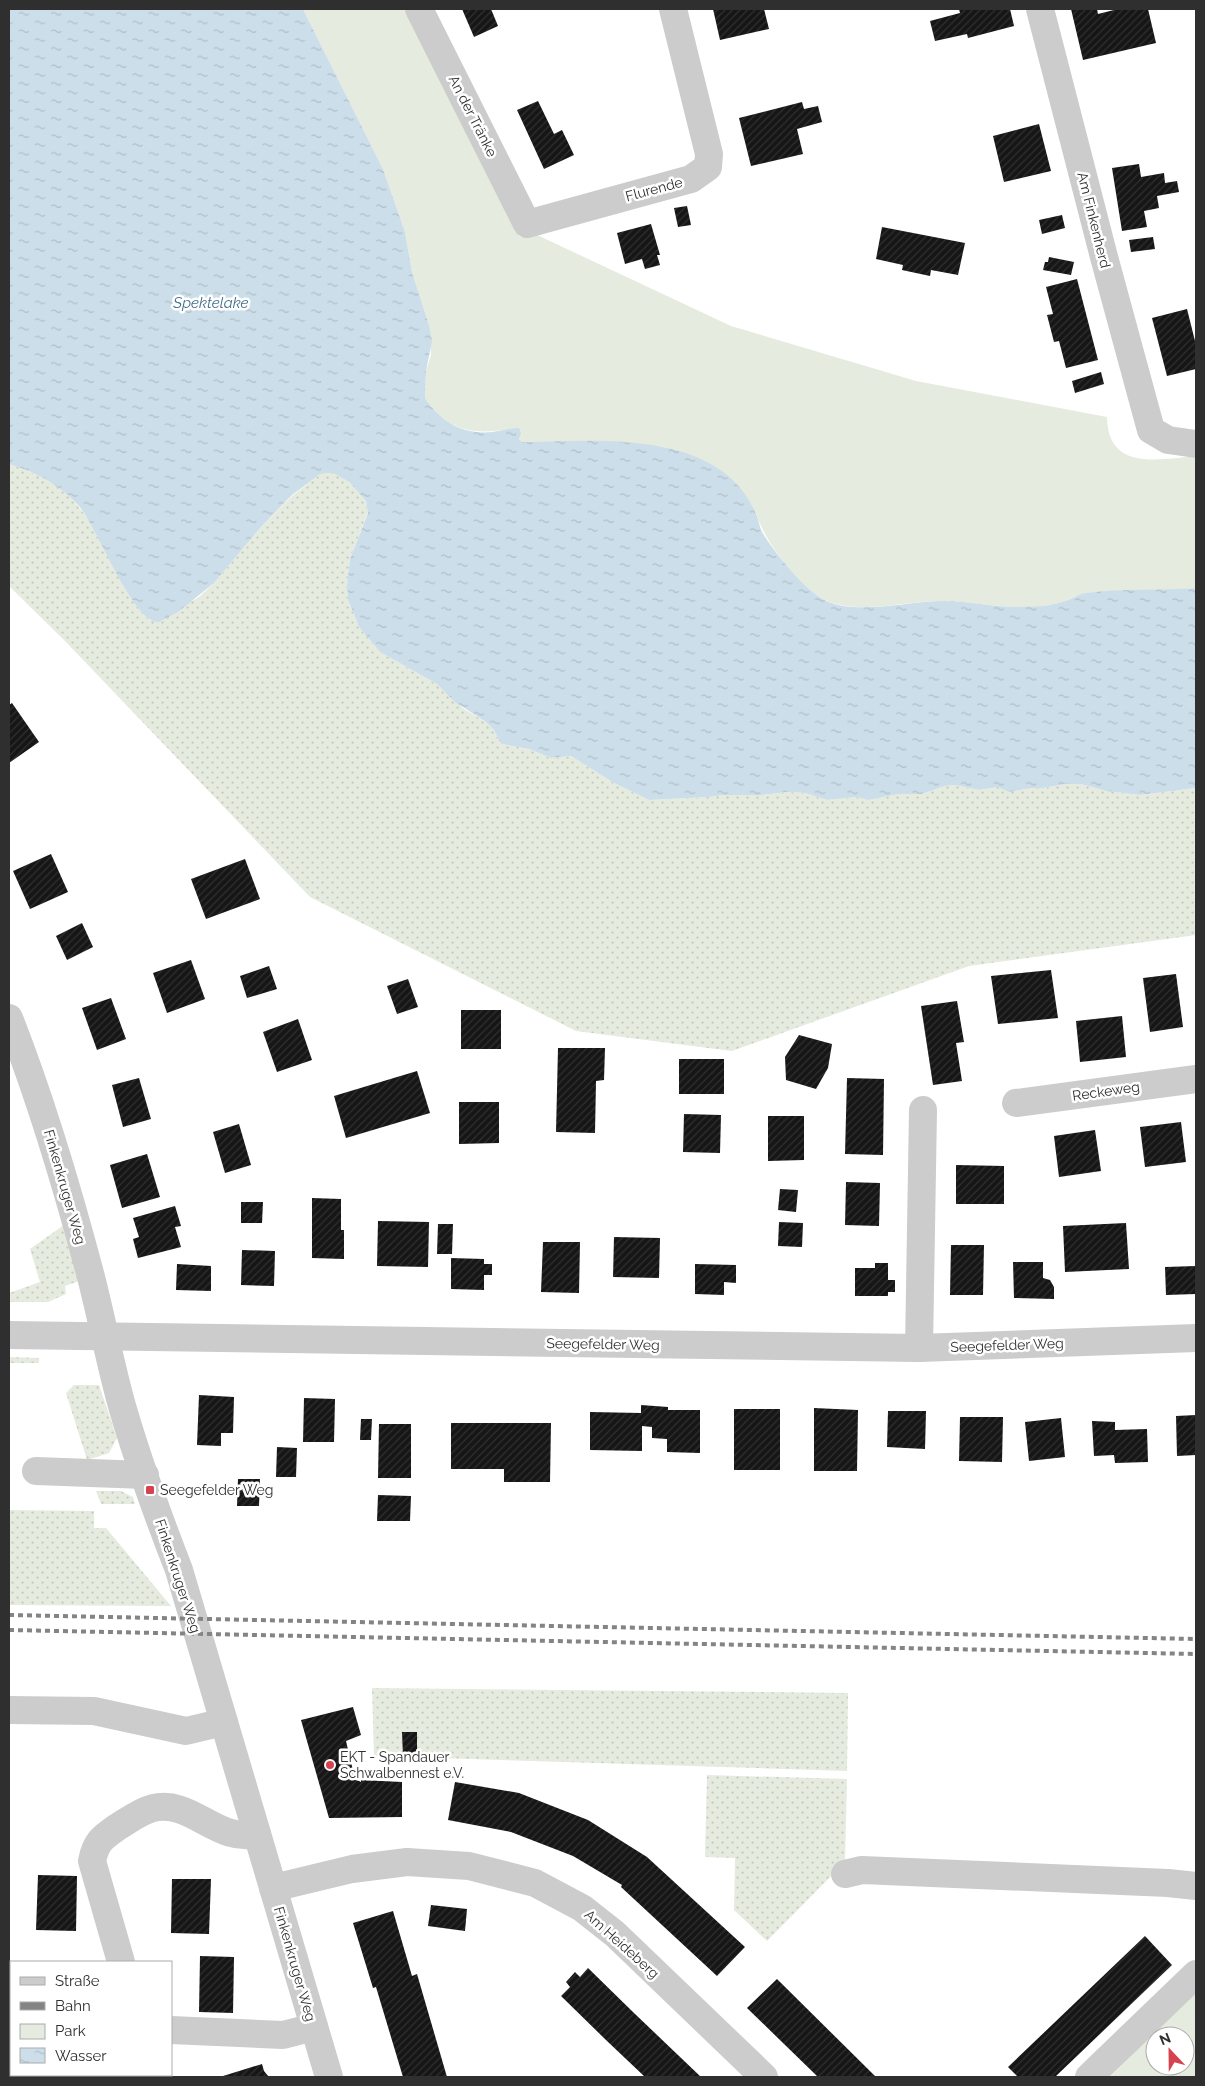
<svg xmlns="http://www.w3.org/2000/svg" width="1205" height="2086" font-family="Raleway,sans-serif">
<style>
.grass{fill:url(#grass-dots)}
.park{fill:#e5ebde;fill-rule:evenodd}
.water{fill:url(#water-ripples)}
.building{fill:url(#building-hatch)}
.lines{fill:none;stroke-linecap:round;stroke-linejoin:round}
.minor{stroke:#ccc;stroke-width:28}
.rail{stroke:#848484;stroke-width:4;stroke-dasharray:5 4;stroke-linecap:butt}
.poi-dot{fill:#d54250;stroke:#fff;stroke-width:2}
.labels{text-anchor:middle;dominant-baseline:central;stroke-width:5;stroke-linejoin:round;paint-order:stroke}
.street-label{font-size:14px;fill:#2f2f2f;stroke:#fff}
.poi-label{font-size:14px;fill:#2f2f2f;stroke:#fff;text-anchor:start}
.water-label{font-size:15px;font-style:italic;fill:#44708a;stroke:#fff}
</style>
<defs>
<pattern id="grass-dots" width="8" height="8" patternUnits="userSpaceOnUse" patternTransform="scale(1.25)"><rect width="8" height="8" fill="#e5ebde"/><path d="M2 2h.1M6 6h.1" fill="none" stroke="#c5cabf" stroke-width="1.8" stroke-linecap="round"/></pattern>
<pattern id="water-ripples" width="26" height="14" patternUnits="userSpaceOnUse" patternTransform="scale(1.25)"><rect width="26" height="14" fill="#ccdee9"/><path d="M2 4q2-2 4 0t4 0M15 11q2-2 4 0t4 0" fill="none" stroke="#b0bfc8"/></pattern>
<pattern id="building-hatch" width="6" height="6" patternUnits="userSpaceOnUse" patternTransform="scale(1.25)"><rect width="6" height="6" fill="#161616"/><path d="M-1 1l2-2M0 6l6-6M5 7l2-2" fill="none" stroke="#303030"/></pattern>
</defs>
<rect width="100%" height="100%" fill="#fff"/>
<!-- grass -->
<g class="grass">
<path d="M 9,464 C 72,484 86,511 114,567 C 124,587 133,605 150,620 L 198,598 L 214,583 L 261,527 L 292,496 L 322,473 L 333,473 L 349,482 L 366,501 L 368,512 L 350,559 L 347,585 L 348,600 L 359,627 L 380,652 L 437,684 L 464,709 L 486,722 L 494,730 L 501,744 L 529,749 L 551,758 L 571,756 L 614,783 L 649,800 L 709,797 L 724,795 L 761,795 L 788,792 L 805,793 L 827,800 L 856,797 L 869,800 L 899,794 L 922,794 L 945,786 L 955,785 L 979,790 L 998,787 L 1015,791 L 1032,788 L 1043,788 L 1066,784 L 1081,784 L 1106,791 L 1140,795 L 1196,788 L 1196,935 L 969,966 L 732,1051 L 576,1031 L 310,897 L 65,641 L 9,586 Z"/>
<path d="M 64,1225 L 79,1281 L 65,1286 L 66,1294 L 48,1302 L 9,1302 L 9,1293 L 40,1282 L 30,1249 Z"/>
<path d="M 9,1357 L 39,1358 L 39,1363 L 9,1363 Z"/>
<path d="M 74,1385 L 99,1385 L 117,1438 L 109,1453 L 87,1460 L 66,1393 Z"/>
<path d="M 96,1491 L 121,1491 L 133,1497 L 135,1504 L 101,1504 Z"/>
<path d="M 9,1510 L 94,1511 L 94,1528 L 106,1528 L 171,1606 L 9,1605 Z"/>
<path d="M 372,1688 L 848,1693 L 847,1771 L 374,1756 Z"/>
<path d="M 707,1775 L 847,1779 L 845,1862 L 767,1941 L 734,1910 L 735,1858 L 705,1857 Z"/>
</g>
<!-- park -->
<g class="park">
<path d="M 303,9 L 409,9 L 520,237 L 535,234 L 731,326 L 916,381 L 1107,417 C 1108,472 1159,459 1196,456 L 1196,588 L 1076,596 C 1038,618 981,601 940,601 C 906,601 863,614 830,602 C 802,592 764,541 756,513 L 664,447 L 598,441 L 522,442 L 519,439 L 516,428 C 476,435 450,434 425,398 L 426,371 L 431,355 L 429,325 L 412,272 L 405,232 L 383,169 Z"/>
<path d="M 1196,1990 L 1196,2077 L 1110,2077 ZM 1155,2036 L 1185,2036 L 1185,2066 L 1155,2066 Z"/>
</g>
<!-- water -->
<path class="water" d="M 9,9 L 303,9 L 383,169 L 405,232 L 412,272 L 429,325 L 432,341 L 426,371 L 425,398 C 441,422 463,435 492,432 C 501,431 510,428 519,428 L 521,433 L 519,439 L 522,442 C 598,441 720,428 756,514 C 759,520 759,526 762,532 C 775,553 806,593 829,602 C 858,614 907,602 938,601 C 963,600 988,606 1013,607 C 1029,607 1047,607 1062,602 C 1071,600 1077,594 1087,593 C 1123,588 1160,591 1196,588 L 1196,788 L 1140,795 L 1106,791 L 1081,784 L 1066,784 L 1043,788 L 1032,788 L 1009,792 L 998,787 L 979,790 L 955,785 L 945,786 L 922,794 L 899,794 L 869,800 L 856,797 L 827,800 L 805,793 L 788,792 L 761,795 L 724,795 L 709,797 L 649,800 L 614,783 L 571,756 L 551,758 L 529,749 L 501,744 L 494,730 L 486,722 L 455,702 L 437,684 L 380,652 L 359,627 L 348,600 L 347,585 L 350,559 L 368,513 L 366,501 L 349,482 L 333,473 L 322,473 L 292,495 L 261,527 L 214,583 L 178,612 L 159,622 C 133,625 97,525 78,505 C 57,483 37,473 9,464 Z"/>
<!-- building -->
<g class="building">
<path d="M 462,9 L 491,9 L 498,26 L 474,37 Z"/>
<path d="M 713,9 L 764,9 L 769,29 L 720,40 Z"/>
<path d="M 959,9 L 1010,9 L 1014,26 L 968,38 L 967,34 L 935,41 L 930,21 L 960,13 Z"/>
<path d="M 1071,9 L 1097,9 L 1098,14 L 1118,9 L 1148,9 L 1156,43 L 1083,60 Z"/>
<path d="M 538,101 L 554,134 L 562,130 L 574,155 L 544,169 L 517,110 Z"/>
<path d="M 802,102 L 804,109 L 818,106 L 822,122 L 797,129 L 803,154 L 751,166 L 739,118 Z"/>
<path d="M 1039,124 L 1051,171 L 1004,182 L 993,136 Z"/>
<path d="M 1139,164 L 1141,177 L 1164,173 L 1165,183 L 1177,181 L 1179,192 L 1157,196 L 1159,208 L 1144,211 L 1147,227 L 1122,231 L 1112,168 Z"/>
<path d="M 687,206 L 691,225 L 678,227 L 674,208 Z"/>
<path d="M 1062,215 L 1065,228 L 1042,234 L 1039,220 Z"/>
<path d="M 651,224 L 660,255 L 657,255 L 660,265 L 645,269 L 642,259 L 625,264 L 617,233 Z"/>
<path d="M 882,227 L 965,243 L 958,275 L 931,270 L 930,276 L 902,270 L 903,265 L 876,259 Z"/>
<path d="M 1153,237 L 1155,249 L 1131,252 L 1129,240 Z"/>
<path d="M 1049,257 L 1074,262 L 1071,275 L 1043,270 L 1045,262 L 1048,262 Z"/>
<path d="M 1077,279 L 1098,360 L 1066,368 L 1059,341 L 1054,342 L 1047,315 L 1053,314 L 1046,287 Z"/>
<path d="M 1187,309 L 1196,345 L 1196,369 L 1167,376 L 1152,318 Z"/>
<path d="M 1101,372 L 1104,384 L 1075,393 L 1072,381 Z"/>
<path d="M 12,703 L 39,742 L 9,763 L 9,705 Z"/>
<path d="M 51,854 L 68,892 L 30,909 L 13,871 Z"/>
<path d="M 245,859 L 260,899 L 206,919 L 191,879 Z"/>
<path d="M 82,923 L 93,947 L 67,960 L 56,936 Z"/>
<path d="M 191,960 L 205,999 L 167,1013 L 153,973 Z"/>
<path d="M 269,966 L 277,989 L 247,998 L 240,976 Z"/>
<path d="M 1051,970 L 1058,1018 L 998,1024 L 991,976 Z"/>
<path d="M 1176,974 L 1183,1027 L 1150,1032 L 1143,978 Z"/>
<path d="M 408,979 L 418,1007 L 397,1014 L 387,986 Z"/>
<path d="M 111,998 L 126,1039 L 97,1050 L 82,1008 Z"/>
<path d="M 957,1001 L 964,1042 L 956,1043 L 962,1081 L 933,1085 L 921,1006 Z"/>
<rect x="461" y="1010" width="40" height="39"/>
<path d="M 1122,1016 L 1126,1057 L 1080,1062 L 1076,1021 Z"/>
<path d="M 298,1019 L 312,1060 L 277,1072 L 263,1032 Z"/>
<path d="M 799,1035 L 832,1044 L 828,1068 L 816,1089 L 786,1080 L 785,1057 Z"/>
<path d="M 558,1048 L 605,1048 L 604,1080 L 596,1081 L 595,1133 L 556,1132 Z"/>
<rect x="679" y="1059" width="45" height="35"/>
<path d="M 417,1071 L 430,1113 L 346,1138 L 334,1096 Z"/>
<path d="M 139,1078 L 151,1119 L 123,1127 L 112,1085 Z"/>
<path d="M 847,1078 L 884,1079 L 883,1155 L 845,1154 Z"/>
<path d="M 459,1102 L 499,1102 L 499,1143 L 459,1144 Z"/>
<path d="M 684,1114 L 721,1115 L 720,1153 L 683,1152 Z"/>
<path d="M 768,1116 L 804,1116 L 804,1160 L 768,1161 Z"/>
<path d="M 1181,1122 L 1186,1162 L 1145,1167 L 1140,1127 Z"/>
<path d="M 239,1124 L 251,1165 L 225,1173 L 213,1132 Z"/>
<path d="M 1095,1130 L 1101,1171 L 1059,1177 L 1054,1136 Z"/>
<path d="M 147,1154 L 160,1197 L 122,1208 L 110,1165 Z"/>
<path d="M 956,1165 L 1004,1166 L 1004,1204 L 956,1204 Z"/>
<path d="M 846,1182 L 880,1183 L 879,1226 L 845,1225 Z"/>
<path d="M 780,1189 L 798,1190 L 796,1212 L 778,1210 Z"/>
<path d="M 312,1198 L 341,1199 L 341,1230 L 344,1230 L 344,1259 L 312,1258 Z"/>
<path d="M 241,1202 L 263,1202 L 262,1223 L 241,1223 Z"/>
<path d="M 175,1206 L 181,1226 L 175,1227 L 181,1247 L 138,1258 L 133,1239 L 139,1237 L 133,1218 Z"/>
<path d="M 378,1221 L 429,1222 L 428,1267 L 377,1266 Z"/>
<path d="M 779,1222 L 803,1223 L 802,1247 L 778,1246 Z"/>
<path d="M 1126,1223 L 1129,1269 L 1065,1272 L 1063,1226 Z"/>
<path d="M 438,1224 L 453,1224 L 452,1254 L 437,1254 Z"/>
<path d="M 614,1237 L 660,1238 L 659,1278 L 613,1277 Z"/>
<path d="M 543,1242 L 580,1242 L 579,1293 L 541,1292 Z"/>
<path d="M 951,1245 L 984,1245 L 983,1295 L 950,1295 Z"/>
<path d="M 242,1250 L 275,1251 L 274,1286 L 241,1285 Z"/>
<path d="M 451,1258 L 484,1259 L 484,1264 L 492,1264 L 492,1275 L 484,1275 L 484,1290 L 451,1289 Z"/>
<path d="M 1013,1262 L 1043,1262 L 1043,1278 L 1050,1280 L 1054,1287 L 1054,1299 L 1014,1298 Z"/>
<path d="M 875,1263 L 888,1263 L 888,1280 L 895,1280 L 895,1292 L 888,1292 L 888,1296 L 855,1296 L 855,1268 L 875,1268 Z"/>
<path d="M 177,1264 L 211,1266 L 211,1291 L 176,1290 Z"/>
<path d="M 695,1264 L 736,1265 L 736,1283 L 724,1282 L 724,1295 L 695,1294 Z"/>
<path d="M 1196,1266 L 1196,1294 L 1166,1295 L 1165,1267 Z"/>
<path d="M 199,1395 L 234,1397 L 233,1433 L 221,1433 L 221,1446 L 197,1445 Z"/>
<path d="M 304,1398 L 335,1399 L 334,1442 L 303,1442 Z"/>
<path d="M 641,1405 L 668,1407 L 668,1410 L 700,1410 L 700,1453 L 667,1452 L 667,1439 L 652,1438 L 652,1427 L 642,1426 L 642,1451 L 590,1450 L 590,1412 L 641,1413 Z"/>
<path d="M 814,1408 L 858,1410 L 857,1471 L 814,1471 Z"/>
<rect x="734" y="1409" width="46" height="61"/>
<path d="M 888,1411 L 926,1411 L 925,1449 L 887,1447 Z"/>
<path d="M 1196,1415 L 1196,1455 L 1177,1456 L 1176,1416 Z"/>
<path d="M 960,1417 L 1003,1417 L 1002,1462 L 959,1461 Z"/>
<path d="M 1061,1418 L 1065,1457 L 1029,1461 L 1025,1422 Z"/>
<path d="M 361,1419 L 372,1419 L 371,1440 L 360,1440 Z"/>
<path d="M 1092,1421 L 1115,1422 L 1115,1430 L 1147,1429 L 1148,1462 L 1115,1463 L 1114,1455 L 1094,1456 Z"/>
<path d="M 451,1423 L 551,1423 L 550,1482 L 504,1482 L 504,1469 L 451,1469 Z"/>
<path d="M 379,1424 L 411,1424 L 411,1478 L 378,1478 Z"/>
<path d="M 277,1447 L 297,1448 L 296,1477 L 276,1477 Z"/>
<path d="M 238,1479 L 260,1479 L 259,1506 L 237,1506 Z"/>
<path d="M 378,1495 L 411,1496 L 410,1521 L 377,1521 Z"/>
<path d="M 353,1707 L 361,1735 L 346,1741 L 355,1779 L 361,1782 L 361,1780 L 402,1782 L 402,1817 L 329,1818 L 301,1720 Z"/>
<path d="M 402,1732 L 417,1732 L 417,1757 L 403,1756 Z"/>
<path d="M 455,1782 L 519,1793 L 588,1820 L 647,1857 L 745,1947 L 717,1976 L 621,1887 L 622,1885 L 573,1856 L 511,1832 L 448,1820 Z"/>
<path d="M 38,1875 L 77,1876 L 76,1931 L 36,1930 Z"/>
<path d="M 172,1879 L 211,1879 L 209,1934 L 171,1933 Z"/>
<path d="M 431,1905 L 467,1909 L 465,1931 L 428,1926 Z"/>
<path d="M 393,1911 L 412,1976 L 417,1974 L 447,2077 L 403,2077 L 376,1987 L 373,1988 L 353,1923 Z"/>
<path d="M 1145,1936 L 1172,1965 L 1055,2077 L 1018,2077 L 1008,2067 Z"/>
<path d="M 200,1956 L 234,1957 L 233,2013 L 199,2012 Z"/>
<path d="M 588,1968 L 634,2013 L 701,2077 L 645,2077 L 607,2041 L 561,1996 L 570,1987 L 566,1982 L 575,1972 L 580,1977 Z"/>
<path d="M 777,1979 L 876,2077 L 818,2077 L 747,2008 Z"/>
<path d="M 262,2064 L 264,2071 L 269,2077 L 223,2077 L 223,2076 Z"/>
<path d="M 78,2075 L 114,2075 L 115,2077 L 79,2077 Z"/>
</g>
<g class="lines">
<!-- minor -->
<g class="minor">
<path d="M 419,9 L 527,224 L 691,179 L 708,167 L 709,154 L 673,9"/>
<path d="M 1040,9 L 1104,257 L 1151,430 L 1168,440 L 1196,444"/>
<path d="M 9,1018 C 42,1102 68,1190 91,1277 C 102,1320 110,1363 122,1406 C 138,1461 158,1516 179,1570 L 329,2077"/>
<path d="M 1016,1103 L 1196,1079"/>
<path d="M 9,1335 L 919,1348 L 1196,1338"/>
<path d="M 919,1348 L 923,1110"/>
<path d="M 36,1471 L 145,1475"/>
<path d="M 9,1710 L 94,1711 L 186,1731 L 224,1722"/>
<path d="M 845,1874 L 862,1870 L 1168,1883 L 1196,1886"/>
<path d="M 273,1888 L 352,1869 L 407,1862 L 469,1866 L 535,1883 L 582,1908 L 615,1934 L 764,2077"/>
<path d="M 121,1962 L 92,1861 C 96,1841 103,1837 119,1826 C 129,1820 141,1811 153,1808 C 192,1799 216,1843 257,1834"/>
<path d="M 171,2030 L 283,2035 L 314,2027"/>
<path d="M 155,2075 L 155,2077"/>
<path d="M 1089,2077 L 1196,1974"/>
</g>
<!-- rail -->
<g class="rail">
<path d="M 9,1615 L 1196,1639"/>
<path d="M 9,1630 L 1196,1654"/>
</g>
</g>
<!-- markers -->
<g class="poi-dot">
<rect x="145" y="1485" width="10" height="10" rx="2.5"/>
<circle cx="330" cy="1765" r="5"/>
</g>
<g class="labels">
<!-- street labels -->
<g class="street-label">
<text transform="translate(473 116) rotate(63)">An der Tränke</text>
<text transform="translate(654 189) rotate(-15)">Flurende</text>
<text transform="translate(1094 220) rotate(76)">Am Finkenherd</text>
<text transform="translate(1106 1091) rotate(-8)">Reckeweg</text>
<text transform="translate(65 1187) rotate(74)">Finkenkruger Weg</text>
<text transform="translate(603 1344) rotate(1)">Seegefelder Weg</text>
<text transform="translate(1007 1345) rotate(-2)">Seegefelder Weg</text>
<text transform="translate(178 1576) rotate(72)">Finkenkruger Weg</text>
<text transform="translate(622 1944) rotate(42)">Am Heideberg</text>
<text transform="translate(295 1964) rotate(74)">Finkenkruger Weg</text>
</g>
<!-- poi labels -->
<g class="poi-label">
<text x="160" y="1490">Seegefelder Weg</text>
<text x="340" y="1757">EKT - Spandauer<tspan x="340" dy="16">Schwalbennest e.V.</tspan></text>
</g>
<!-- water labels -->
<g class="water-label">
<text x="211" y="303">Spektelake</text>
</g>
</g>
<!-- border -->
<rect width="1205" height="2086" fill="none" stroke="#2f2f2f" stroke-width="20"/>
<!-- legend -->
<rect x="10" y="1961" width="162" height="115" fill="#ffffff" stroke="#acacac"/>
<rect x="20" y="1977" width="25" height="8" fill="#cccccc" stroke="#acacac"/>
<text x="55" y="1986" font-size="15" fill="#2f2f2f">Straße</text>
<rect x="20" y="2002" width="25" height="8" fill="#848484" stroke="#acacac"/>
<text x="55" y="2011" font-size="15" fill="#2f2f2f">Bahn</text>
<rect x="20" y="2024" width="25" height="15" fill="#e5ebde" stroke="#acacac"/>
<text x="55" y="2036" font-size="15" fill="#2f2f2f">Park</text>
<rect x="20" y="2048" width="25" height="15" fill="url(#water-ripples)" stroke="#acacac"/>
<text x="55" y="2061" font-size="15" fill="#2f2f2f">Wasser</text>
<!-- north arrow -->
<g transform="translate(1170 2051) rotate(338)"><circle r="24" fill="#ffffff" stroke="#acacac"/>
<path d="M0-4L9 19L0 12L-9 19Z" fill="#d54250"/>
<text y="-8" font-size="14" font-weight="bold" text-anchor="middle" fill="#2f2f2f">N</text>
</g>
</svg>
